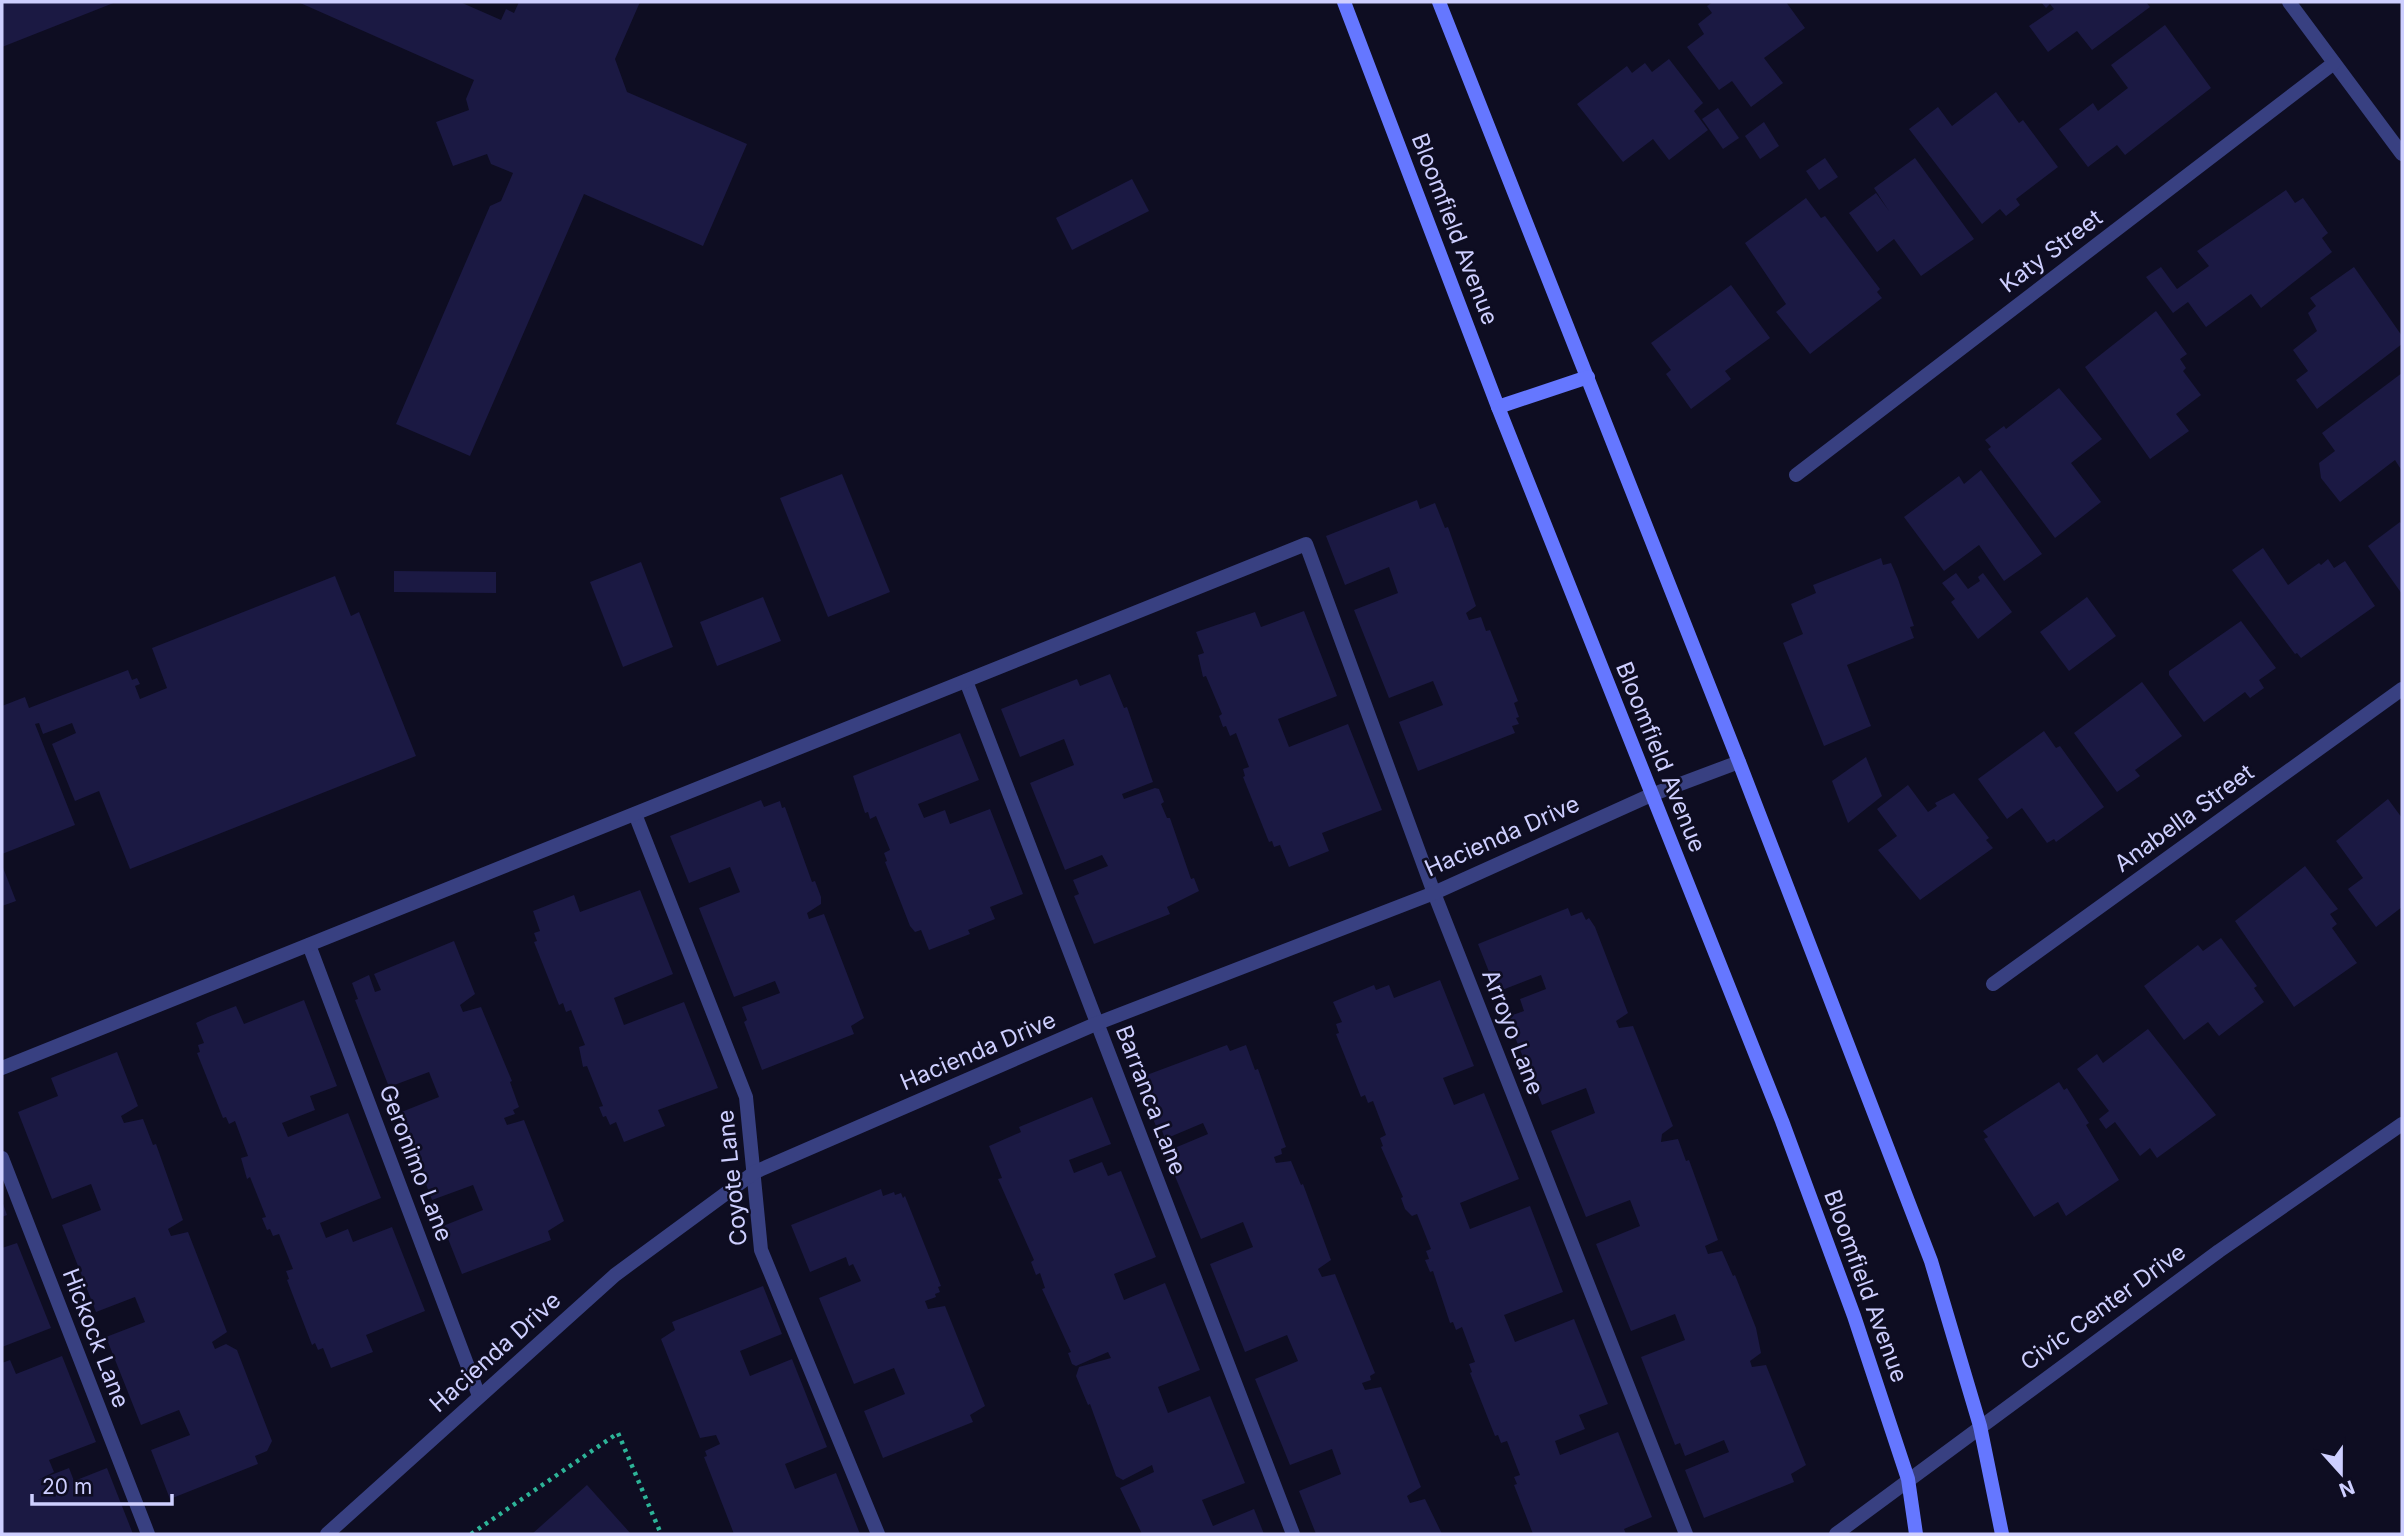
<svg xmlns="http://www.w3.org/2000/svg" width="2404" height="1536" font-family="Inter,sans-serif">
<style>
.building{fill:#1b1943}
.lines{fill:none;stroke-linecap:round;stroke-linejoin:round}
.path{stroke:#2db498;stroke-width:4.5;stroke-dasharray:3.5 5;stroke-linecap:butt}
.minor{stroke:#384081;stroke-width:14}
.tertiary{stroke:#384081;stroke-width:14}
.secondary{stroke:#6577ff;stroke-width:14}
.labels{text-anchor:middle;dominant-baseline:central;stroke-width:5;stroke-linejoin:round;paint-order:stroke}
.street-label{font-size:23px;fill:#cecfff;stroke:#0e0d22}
</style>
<rect width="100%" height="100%" fill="#0e0d22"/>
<!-- building -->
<g class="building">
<path d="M 2,2 L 116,2 L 2,47 Z"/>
<path d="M 298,2 L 460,2 L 501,20 L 506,9 L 514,13 L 519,2 L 640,2 L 615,59 L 627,92 L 747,144 L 703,246 L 584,194 L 470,456 L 396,424 L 490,206 L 501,201 L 513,173 L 491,164 L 487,154 L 453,166 L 436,122 L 469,110 L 466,99 L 474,80 Z"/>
<path d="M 1713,2 L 1786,2 L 1805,28 L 1764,58 L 1783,83 L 1751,107 L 1732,81 L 1719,90 L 1687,47 L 1704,34 L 1698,24 L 1712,13 L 1707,6 Z"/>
<path d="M 2041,2 L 2146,2 L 2150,7 L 2092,50 L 2077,31 L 2048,52 L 2029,26 L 2054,9 L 2050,4 L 2046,8 Z"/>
<path d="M 2165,25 L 2211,88 L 2125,155 L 2117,145 L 2088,167 L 2059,129 L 2093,103 L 2098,111 L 2128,88 L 2111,65 Z"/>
<path d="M 1669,59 L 1703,103 L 1694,111 L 1708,130 L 1669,160 L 1653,139 L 1623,162 L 1577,104 L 1627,66 L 1632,73 L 1645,63 L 1652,72 Z"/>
<path d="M 1996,92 L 2019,123 L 2023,120 L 2058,167 L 2016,199 L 2020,205 L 2006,216 L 2000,209 L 1982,224 L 1909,129 L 1938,107 L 1952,126 Z"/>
<path d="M 1718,108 L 1739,138 L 1723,149 L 1702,119 Z"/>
<path d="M 1764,122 L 1779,146 L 1760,159 L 1745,136 Z"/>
<path d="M 1825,158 L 1838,177 L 1819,190 L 1806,171 Z"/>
<path d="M 1915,158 L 1974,239 L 1921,276 L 1894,239 L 1877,252 L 1849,213 L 1876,193 L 1889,211 L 1874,188 Z"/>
<path d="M 1132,179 L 1149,211 L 1072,250 L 1056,218 Z"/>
<path d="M 2286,190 L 2295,203 L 2303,198 L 2328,233 L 2322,238 L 2332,252 L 2261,308 L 2251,294 L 2206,327 L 2188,302 L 2173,313 L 2146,277 L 2161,267 L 2177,289 L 2209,266 L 2197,251 Z"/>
<path d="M 1806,198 L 1821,218 L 1825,216 L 1880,289 L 1877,292 L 1882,298 L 1810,354 L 1776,312 L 1786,304 L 1745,243 Z"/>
<path d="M 2354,267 L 2402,336 L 2402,344 L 2317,409 L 2296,380 L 2308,371 L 2293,350 L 2317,331 L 2308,313 L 2316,306 L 2310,298 Z"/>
<path d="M 1731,285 L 1770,338 L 1725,371 L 1731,379 L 1691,409 L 1666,374 L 1671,370 L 1651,343 Z"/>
<path d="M 2156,311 L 2187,354 L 2180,359 L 2186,368 L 2183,371 L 2201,395 L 2176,414 L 2189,431 L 2150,459 L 2085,367 Z"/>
<path d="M 2402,373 L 2402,471 L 2395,460 L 2340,502 L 2321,478 L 2319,463 L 2335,451 L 2322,433 Z"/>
<path d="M 2059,388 L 2102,439 L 2071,463 L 2101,502 L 2055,538 L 1988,449 L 1991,447 L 1985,440 L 2004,426 L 2006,429 Z"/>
<path d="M 1981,470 L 2042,554 L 2004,581 L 1979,545 L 1944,571 L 1904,517 L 1959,476 L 1964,484 Z"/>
<path d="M 842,474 L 890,592 L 828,617 L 780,498 Z"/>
<path d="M 1417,500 L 1420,509 L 1435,503 L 1445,528 L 1448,527 L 1476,606 L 1466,613 L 1469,620 L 1481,617 L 1486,631 L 1490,630 L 1518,701 L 1514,703 L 1519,717 L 1516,718 L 1519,724 L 1512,726 L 1515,733 L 1418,771 L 1399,722 L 1443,705 L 1433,681 L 1389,698 L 1354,610 L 1398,593 L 1389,567 L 1345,585 L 1326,536 Z"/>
<path d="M 2400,522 L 2402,525 L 2402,594 L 2368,546 Z"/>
<path d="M 2263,548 L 2288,585 L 2319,563 L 2321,565 L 2328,559 L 2334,568 L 2345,561 L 2375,606 L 2301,658 L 2297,653 L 2295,654 L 2232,570 Z"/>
<path d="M 1881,558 L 1883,565 L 1891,563 L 1898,579 L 1914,626 L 1910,627 L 1914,638 L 1847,665 L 1871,726 L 1824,746 L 1783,643 L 1803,634 L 1791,604 L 1816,593 L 1813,585 Z"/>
<path d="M 641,562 L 673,647 L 623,667 L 590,582 Z"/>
<path d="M 394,571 L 496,572 L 496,593 L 394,592 Z"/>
<path d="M 1956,573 L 1968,589 L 1980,581 L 1978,577 L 1983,573 L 2012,612 L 1978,639 L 1951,602 L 1955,599 L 1942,583 Z"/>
<path d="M 335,576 L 351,616 L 359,612 L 416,756 L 130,869 L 99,791 L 75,801 L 52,744 L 76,733 L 72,723 L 43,734 L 39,723 L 35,724 L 75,825 L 2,854 L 2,706 L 25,697 L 29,708 L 128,670 L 132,680 L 137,678 L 140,684 L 135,686 L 140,699 L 167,688 L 152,648 Z"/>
<path d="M 763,597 L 781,641 L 717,666 L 700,622 Z"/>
<path d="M 2087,597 L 2116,636 L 2069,671 L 2040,632 Z"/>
<path d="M 1304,611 L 1337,696 L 1278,719 L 1289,747 L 1348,724 L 1382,810 L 1322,833 L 1329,851 L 1289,867 L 1280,845 L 1274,847 L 1272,841 L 1269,842 L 1243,777 L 1245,776 L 1243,769 L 1249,767 L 1236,733 L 1230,736 L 1226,726 L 1223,727 L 1219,716 L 1222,714 L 1206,676 L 1203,677 L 1198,655 L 1204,653 L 1196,632 L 1255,612 L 1261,627 Z"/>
<path d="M 2241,621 L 2276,668 L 2259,680 L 2264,688 L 2250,698 L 2245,692 L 2204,722 L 2169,675 L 2169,671 Z"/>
<path d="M 1110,674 L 1124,708 L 1127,707 L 1153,782 L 1122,794 L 1124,799 L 1155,788 L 1159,789 L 1164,802 L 1161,804 L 1167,818 L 1170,818 L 1191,879 L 1194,878 L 1199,891 L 1167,907 L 1170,914 L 1094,944 L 1074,896 L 1079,894 L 1073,880 L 1108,866 L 1102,855 L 1065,870 L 1030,783 L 1074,765 L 1064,739 L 1020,757 L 1001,709 L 1077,679 L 1080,686 Z"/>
<path d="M 2142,682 L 2182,736 L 2135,770 L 2140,776 L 2117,792 L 2074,733 Z"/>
<path d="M 2044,731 L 2056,748 L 2060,746 L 2104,807 L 2056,842 L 2054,839 L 2047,843 L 2022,808 L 2007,819 L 1978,779 Z"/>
<path d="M 960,733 L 979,780 L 918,804 L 924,818 L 945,810 L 950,824 L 990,809 L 1023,894 L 990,907 L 995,919 L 968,930 L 970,934 L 929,950 L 921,930 L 915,932 L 910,926 L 885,862 L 887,861 L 884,853 L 890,850 L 876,816 L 870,819 L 868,812 L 865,813 L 853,776 Z"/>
<path d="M 1866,757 L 1882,796 L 1848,823 L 1832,781 Z"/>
<path d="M 1908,785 L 1928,812 L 1937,806 L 1935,803 L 1954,793 L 1989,838 L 1986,840 L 1993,848 L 1920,900 L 1878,850 L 1897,836 L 1877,809 Z"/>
<path d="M 2388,799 L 2402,818 L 2402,907 L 2376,927 L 2348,889 L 2363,878 L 2336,841 Z"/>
<path d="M 761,800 L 764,807 L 780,801 L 782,808 L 785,807 L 812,882 L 815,881 L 821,897 L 821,904 L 807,913 L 809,919 L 824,914 L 864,1018 L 851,1026 L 854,1034 L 762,1070 L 744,1022 L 747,1020 L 742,1007 L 780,993 L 775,981 L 734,997 L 699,908 L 740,892 L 730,867 L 689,883 L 670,836 Z"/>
<path d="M 2,865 L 16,901 L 2,906 Z"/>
<path d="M 2305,866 L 2338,909 L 2330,914 L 2337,924 L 2332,928 L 2357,963 L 2294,1007 L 2235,921 Z"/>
<path d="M 640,890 L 673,974 L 614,998 L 624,1025 L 684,1002 L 718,1088 L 658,1110 L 665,1126 L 624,1142 L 616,1122 L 610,1125 L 606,1116 L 603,1117 L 599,1107 L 603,1106 L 587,1066 L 583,1067 L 579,1047 L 585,1045 L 571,1010 L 566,1012 L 563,1003 L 559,1005 L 534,942 L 537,941 L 534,933 L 540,931 L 533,911 L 574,895 L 580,912 Z"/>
<path d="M 1568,908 L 1571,916 L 1582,912 L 1586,920 L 1589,918 L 1595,927 L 1628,1013 L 1616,1021 L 1619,1028 L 1633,1026 L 1673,1126 L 1662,1134 L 1661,1142 L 1678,1139 L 1686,1161 L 1689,1160 L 1718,1240 L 1705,1246 L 1708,1254 L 1722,1251 L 1733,1276 L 1735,1275 L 1756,1328 L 1761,1353 L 1750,1361 L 1752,1367 L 1766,1365 L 1806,1465 L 1791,1474 L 1794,1482 L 1704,1518 L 1685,1470 L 1729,1452 L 1724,1440 L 1685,1456 L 1680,1443 L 1675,1445 L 1641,1357 L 1685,1340 L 1675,1314 L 1631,1331 L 1596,1244 L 1640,1226 L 1630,1200 L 1586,1217 L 1551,1131 L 1595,1113 L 1586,1088 L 1542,1105 L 1507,1017 L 1524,1011 L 1520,999 L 1546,989 L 1541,975 L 1497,992 L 1478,944 Z"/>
<path d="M 2221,938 L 2257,986 L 2254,988 L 2264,1002 L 2219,1036 L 2208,1022 L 2184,1040 L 2144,986 L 2198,945 L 2203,951 Z"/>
<path d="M 454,941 L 475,994 L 460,1005 L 463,1012 L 481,1007 L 512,1081 L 510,1082 L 519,1107 L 513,1110 L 515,1114 L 504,1118 L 507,1125 L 524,1120 L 564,1221 L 548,1231 L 551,1240 L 462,1274 L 443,1226 L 483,1210 L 473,1185 L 432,1200 L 399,1113 L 439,1097 L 429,1072 L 389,1087 L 355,1000 L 358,999 L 352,983 L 369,975 L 375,992 L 381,990 L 374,974 Z"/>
<path d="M 1440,980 L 1474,1066 L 1443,1078 L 1454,1105 L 1484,1093 L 1519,1179 L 1460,1203 L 1470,1229 L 1530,1206 L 1563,1292 L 1504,1315 L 1515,1342 L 1574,1319 L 1608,1404 L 1579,1415 L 1585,1429 L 1555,1441 L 1560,1455 L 1618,1432 L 1652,1517 L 1624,1529 L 1626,1534 L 1533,1534 L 1514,1485 L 1517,1484 L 1514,1477 L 1520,1475 L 1507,1441 L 1501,1443 L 1498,1435 L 1495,1436 L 1470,1373 L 1472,1372 L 1469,1364 L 1475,1362 L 1462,1327 L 1456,1330 L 1453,1322 L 1450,1323 L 1433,1271 L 1430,1272 L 1425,1260 L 1429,1259 L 1426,1251 L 1431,1249 L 1417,1214 L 1412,1216 L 1405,1209 L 1401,1198 L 1403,1197 L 1381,1147 L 1383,1146 L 1380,1138 L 1386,1135 L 1373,1101 L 1368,1103 L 1365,1095 L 1361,1097 L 1336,1034 L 1339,1033 L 1336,1024 L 1342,1022 L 1333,1002 L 1374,985 L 1376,990 L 1389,985 L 1394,998 Z"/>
<path d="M 304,1000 L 337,1086 L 310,1096 L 315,1110 L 282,1123 L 288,1137 L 348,1113 L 381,1198 L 320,1223 L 326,1238 L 348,1229 L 353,1242 L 392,1227 L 425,1311 L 366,1335 L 373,1352 L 331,1368 L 323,1348 L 318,1350 L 315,1343 L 312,1345 L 287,1280 L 289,1279 L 286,1271 L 293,1269 L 279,1234 L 273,1236 L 270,1229 L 267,1230 L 262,1218 L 266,1217 L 250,1177 L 247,1179 L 241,1158 L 248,1156 L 235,1121 L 229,1124 L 226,1117 L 223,1118 L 197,1053 L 200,1052 L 198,1045 L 204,1043 L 196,1023 L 208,1017 L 236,1006 L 244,1024 Z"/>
<path d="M 2148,1029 L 2216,1115 L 2157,1158 L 2150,1148 L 2140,1156 L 2115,1122 L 2106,1129 L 2099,1119 L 2109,1111 L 2077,1069 L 2097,1054 L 2103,1063 Z"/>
<path d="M 1227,1045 L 1230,1051 L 1246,1045 L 1255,1070 L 1258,1069 L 1286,1147 L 1281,1149 L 1282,1154 L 1274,1157 L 1276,1163 L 1291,1161 L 1301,1185 L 1303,1184 L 1331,1260 L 1318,1269 L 1322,1277 L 1335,1274 L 1375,1373 L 1370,1376 L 1371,1380 L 1362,1383 L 1365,1390 L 1381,1387 L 1421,1487 L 1407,1496 L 1410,1503 L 1425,1499 L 1442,1534 L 1316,1534 L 1299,1491 L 1341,1474 L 1332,1449 L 1290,1465 L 1255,1379 L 1298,1361 L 1287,1335 L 1245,1352 L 1210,1264 L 1253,1247 L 1243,1222 L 1201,1239 L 1165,1152 L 1208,1134 L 1203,1123 L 1165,1139 L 1160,1125 L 1156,1126 L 1136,1079 Z"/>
<path d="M 117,1052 L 138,1106 L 121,1116 L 124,1123 L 143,1119 L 153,1145 L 156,1144 L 183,1220 L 168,1229 L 171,1236 L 188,1232 L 227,1332 L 212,1342 L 215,1349 L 226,1344 L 237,1350 L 272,1441 L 267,1451 L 255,1456 L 258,1464 L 170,1499 L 151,1450 L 190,1435 L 179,1410 L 141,1425 L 106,1337 L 145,1322 L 135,1297 L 96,1312 L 62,1225 L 101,1210 L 91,1184 L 52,1199 L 18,1112 L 58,1096 L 51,1078 Z"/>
<path d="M 2059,1082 L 2064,1090 L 2067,1088 L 2089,1123 L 2086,1125 L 2119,1180 L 2066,1216 L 2058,1202 L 2034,1217 L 1984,1139 L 1988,1137 L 1983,1131 Z"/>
<path d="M 1092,1097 L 1111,1144 L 1069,1160 L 1074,1173 L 1102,1162 L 1108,1176 L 1121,1171 L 1156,1257 L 1114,1274 L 1124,1300 L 1165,1283 L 1200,1370 L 1158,1387 L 1168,1413 L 1210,1396 L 1245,1483 L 1202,1500 L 1213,1526 L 1254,1509 L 1264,1534 L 1142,1534 L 1120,1488 L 1154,1472 L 1152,1465 L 1123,1480 L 1116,1476 L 1090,1404 L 1088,1405 L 1076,1376 L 1079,1367 L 1111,1358 L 1108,1352 L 1076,1366 L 1072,1364 L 1068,1353 L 1071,1352 L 1042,1289 L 1045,1288 L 1040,1273 L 1036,1275 L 1031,1262 L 1034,1260 L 998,1179 L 1002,1178 L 989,1146 L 1021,1132 L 1019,1127 Z"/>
<path d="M 881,1189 L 883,1196 L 894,1192 L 895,1195 L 901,1193 L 903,1198 L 905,1196 L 941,1286 L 938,1287 L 940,1292 L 935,1294 L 936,1297 L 925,1301 L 928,1309 L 945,1306 L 985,1406 L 970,1415 L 973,1422 L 883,1458 L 864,1411 L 905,1394 L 894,1368 L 854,1384 L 819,1298 L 861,1281 L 853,1264 L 849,1266 L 846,1257 L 810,1272 L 791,1225 Z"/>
<path d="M 2,1201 L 7,1215 L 2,1217 Z"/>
<path d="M 17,1243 L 51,1328 L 2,1347 L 2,1248 Z"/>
<path d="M 763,1286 L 782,1334 L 740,1351 L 750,1376 L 792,1359 L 827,1447 L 785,1464 L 795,1489 L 836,1473 L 860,1534 L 734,1534 L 704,1457 L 707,1456 L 705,1451 L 720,1444 L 716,1435 L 700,1438 L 661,1339 L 675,1330 L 672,1322 Z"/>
<path d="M 62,1356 L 96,1442 L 49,1460 L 54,1472 L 38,1480 L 69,1468 L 74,1481 L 107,1468 L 133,1534 L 3,1534 L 2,1363 L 10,1360 L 16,1374 Z"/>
<path d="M 587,1485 L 631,1534 L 532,1534 Z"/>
</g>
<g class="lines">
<!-- path -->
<path class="path" d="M 471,1534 L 618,1433 L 661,1534"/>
<!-- minor -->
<g class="minor">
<path d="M 2289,2 L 2402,154"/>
<path d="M 1796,475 L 2334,63"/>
<path d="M 966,681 L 1293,1534"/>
<path d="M 635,814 L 746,1097 L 761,1250 L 878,1534"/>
<path d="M 309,945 L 479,1396"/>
<path d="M 1993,984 L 2402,689"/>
<path d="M 2,1068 L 1306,544 L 1434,893 L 1686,1534"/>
<path d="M 2,1158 L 148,1534"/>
<path d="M 327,1534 L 615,1275 L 755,1172 L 1098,1023 L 1434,893 L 1651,795 L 1739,762"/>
</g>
<!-- tertiary -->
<path class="tertiary" d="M 1836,1534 L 2219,1251 L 2402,1124"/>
<!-- secondary -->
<g class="secondary">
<path d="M 1344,2 L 1498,407 L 1782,1121 L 1854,1316 L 1908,1479 L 1916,1534"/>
<path d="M 1439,2 L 1739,762 L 1931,1261 L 1980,1426 L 2002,1534"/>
<path d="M 1498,407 L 1588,377"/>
</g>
</g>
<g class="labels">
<!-- street labels -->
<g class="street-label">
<text transform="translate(1455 229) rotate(69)">Bloomfield Avenue</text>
<text transform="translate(2051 251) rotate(-37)">Katy Street</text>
<text transform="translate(1661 757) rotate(68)">Bloomfield Avenue</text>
<text transform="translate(2184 818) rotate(-36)">Anabella Street</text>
<text transform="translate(1502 836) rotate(-24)">Hacienda Drive</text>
<text transform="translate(1513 1032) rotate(69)">Arroyo Lane</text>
<text transform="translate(978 1051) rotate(-23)">Hacienda Drive</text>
<text transform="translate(1151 1100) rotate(69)">Barranca Lane</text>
<text transform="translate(416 1163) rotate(69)">Geronimo Lane</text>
<text transform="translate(732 1178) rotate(-96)">Coyote Lane</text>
<text transform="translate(1866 1286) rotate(70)">Bloomfield Avenue</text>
<text transform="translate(2103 1307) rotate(-36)">Civic Center Drive</text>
<text transform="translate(96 1338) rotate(69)">Hickock Lane</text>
<text transform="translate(495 1352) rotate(-42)">Hacienda Drive</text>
</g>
</g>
<!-- border -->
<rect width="2404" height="1536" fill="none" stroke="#cecfff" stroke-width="7"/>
<!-- north arrow -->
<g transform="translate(2341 1473) rotate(159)" stroke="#0e0d22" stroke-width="5" paint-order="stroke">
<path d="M0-5L12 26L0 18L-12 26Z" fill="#cecfff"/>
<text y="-10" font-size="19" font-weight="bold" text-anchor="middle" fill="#cecfff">N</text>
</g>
<!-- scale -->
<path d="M32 1494v10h140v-10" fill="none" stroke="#cecfff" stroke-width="3.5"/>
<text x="42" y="1494" font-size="21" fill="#cecfff" stroke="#0e0d22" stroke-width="5" paint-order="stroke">20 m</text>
</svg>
